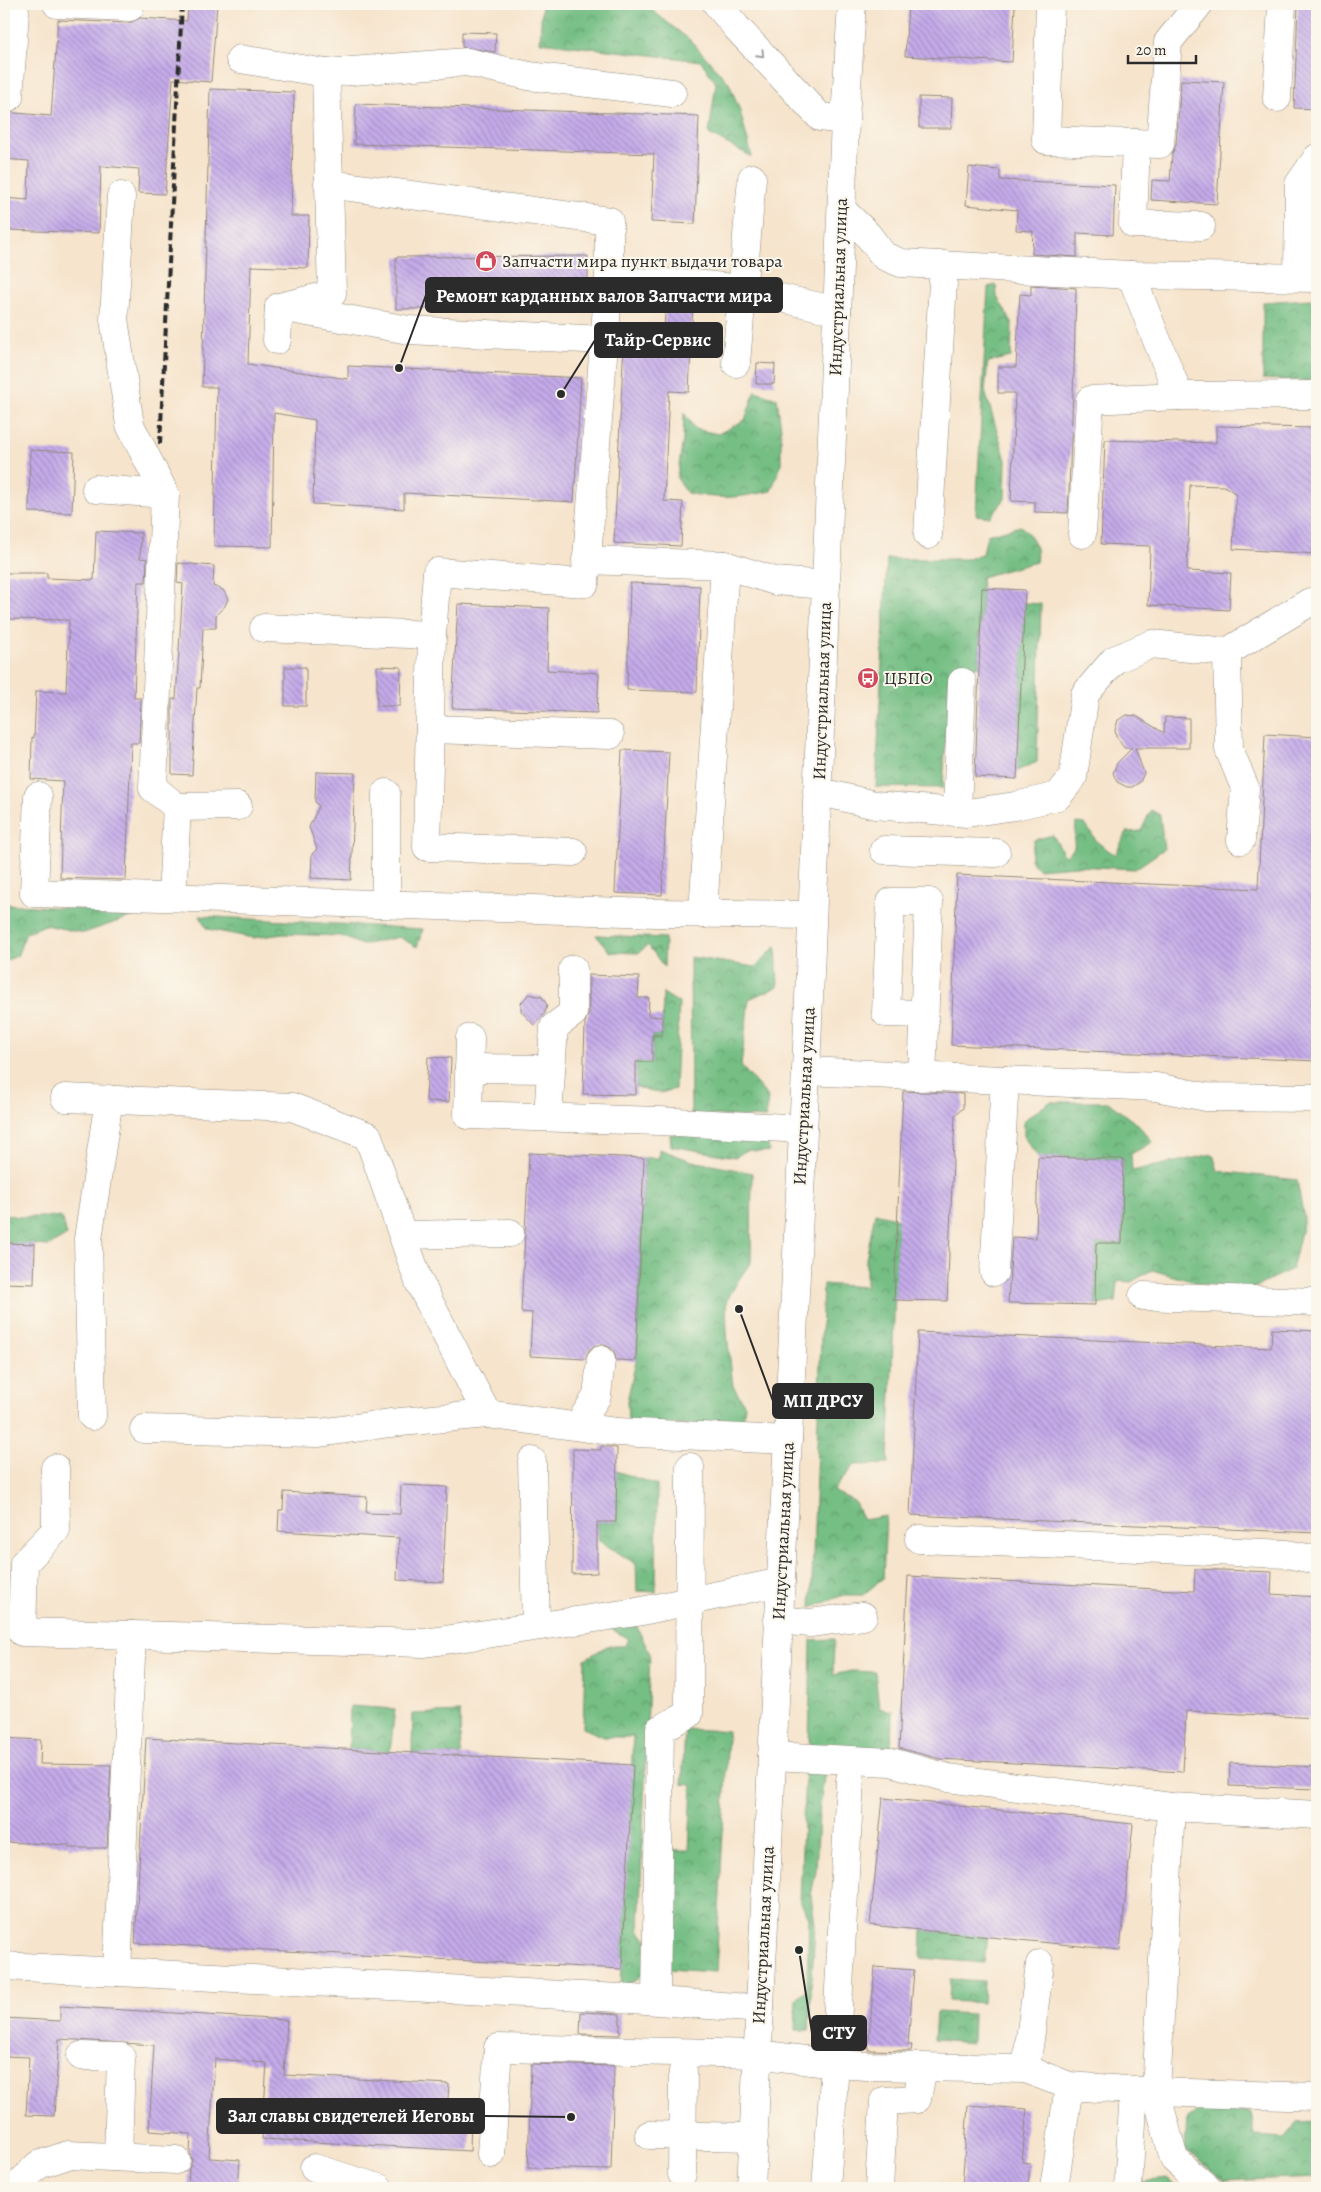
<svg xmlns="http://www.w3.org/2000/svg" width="1321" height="2192" font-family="Alegreya,serif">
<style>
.forest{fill:url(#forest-crowns);stroke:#507458}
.building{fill:url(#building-back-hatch)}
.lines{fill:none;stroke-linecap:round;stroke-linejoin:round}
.minor-casing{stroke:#90887c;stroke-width:29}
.major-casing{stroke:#90887c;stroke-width:29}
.minor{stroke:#fff;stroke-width:28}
.major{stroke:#fff;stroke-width:28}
.rail{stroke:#2b2b2b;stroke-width:4;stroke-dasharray:8 4;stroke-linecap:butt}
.oneway{stroke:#a0a0a0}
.labels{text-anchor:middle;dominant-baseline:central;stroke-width:4;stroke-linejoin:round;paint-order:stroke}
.poi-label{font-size:18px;fill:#2b2b2b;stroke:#fbf7ec;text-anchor:start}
.street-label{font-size:18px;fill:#2b2b2b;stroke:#fbf7ec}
.leader{fill:none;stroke:#2b2b2b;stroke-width:2}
.callout-dot{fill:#2b2b2b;stroke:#fbf7ec;stroke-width:2}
.callout{fill:#2b2b2b;stroke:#2b2b2b;stroke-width:2}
.callout-label{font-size:19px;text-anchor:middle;font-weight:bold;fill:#fff}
</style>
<defs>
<pattern id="forest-crowns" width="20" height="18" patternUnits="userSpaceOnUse" patternTransform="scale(1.25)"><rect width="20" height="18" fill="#75be84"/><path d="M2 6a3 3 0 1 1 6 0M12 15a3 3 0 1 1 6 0" fill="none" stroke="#609b6c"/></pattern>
<pattern id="building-back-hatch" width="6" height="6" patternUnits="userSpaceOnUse" patternTransform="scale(1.25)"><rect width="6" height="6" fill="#c5abea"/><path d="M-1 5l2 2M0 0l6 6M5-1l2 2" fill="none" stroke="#a08bbe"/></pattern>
</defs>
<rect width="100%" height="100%" fill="#fbf7ec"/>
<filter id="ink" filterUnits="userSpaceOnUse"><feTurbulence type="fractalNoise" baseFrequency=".02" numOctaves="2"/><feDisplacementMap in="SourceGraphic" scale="10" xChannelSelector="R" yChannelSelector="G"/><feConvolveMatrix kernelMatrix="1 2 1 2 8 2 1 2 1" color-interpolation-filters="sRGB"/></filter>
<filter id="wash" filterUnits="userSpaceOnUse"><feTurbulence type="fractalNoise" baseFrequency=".0096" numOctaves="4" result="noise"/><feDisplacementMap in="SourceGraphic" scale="20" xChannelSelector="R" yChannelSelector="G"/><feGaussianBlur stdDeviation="1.12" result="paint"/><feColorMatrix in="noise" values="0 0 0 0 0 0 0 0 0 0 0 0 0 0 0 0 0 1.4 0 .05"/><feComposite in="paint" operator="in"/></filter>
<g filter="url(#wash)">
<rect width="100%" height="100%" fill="#f6e4cc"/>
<!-- forest -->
<g class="forest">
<path d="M 542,4 L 644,4 L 691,41 L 729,83 L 740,111 L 752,157 L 709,134 L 716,83 L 701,61 L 540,42 Z"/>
<path d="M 996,285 L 997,297 L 1012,322 L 1011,357 L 988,362 L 985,391 L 1006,460 L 1005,499 L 990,517 L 976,515 L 988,287 Z"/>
<path d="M 1311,299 L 1317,304 L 1317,374 L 1309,381 L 1263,379 L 1263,302 Z"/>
<path d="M 755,391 L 777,398 L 781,429 L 781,465 L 771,491 C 735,498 723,500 687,493 L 677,478 L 683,440 L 684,413 L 695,429 L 718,434 L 745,420 Z"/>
<path d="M 1021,526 C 1032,537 1039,546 1036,562 L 981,577 L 982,589 L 979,666 L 949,677 L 943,788 L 876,787 L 887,559 L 969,559 L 983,553 L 987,535 Z"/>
<path d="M 1024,603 L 1041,604 L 1037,762 L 1017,771 Z"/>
<path d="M 1151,810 L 1160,815 L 1164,849 L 1135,869 L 1076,866 L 1038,869 L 1030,860 L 1034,840 L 1053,835 L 1065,857 L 1074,848 L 1076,823 L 1085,824 L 1097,842 L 1115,855 L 1127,832 L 1141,831 Z"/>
<path d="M 4,904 L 142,913 L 84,933 L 45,925 L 26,933 L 17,956 L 4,961 Z"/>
<path d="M 200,916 L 423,929 L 417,947 L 399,937 L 362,945 L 341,936 L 283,934 L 253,938 L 207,929 Z"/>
<path d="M 596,935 L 665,938 L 664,967 L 648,945 L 638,953 L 610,952 Z"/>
<path d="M 776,946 L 778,987 L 749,999 L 741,1066 L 768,1097 L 766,1118 L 691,1114 L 690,957 L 755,967 Z"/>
<path d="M 663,993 L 679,1003 L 675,1089 L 660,1093 L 636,1087 L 636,1062 L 652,1062 L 652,1035 L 662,1035 Z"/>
<path d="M 1050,1102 L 1108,1102 L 1138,1125 L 1153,1142 L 1131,1154 L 1132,1171 L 1213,1154 L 1218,1171 L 1297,1180 L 1304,1219 L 1292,1269 L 1252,1289 L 1202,1284 L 1152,1270 L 1131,1282 L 1118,1281 L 1116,1302 L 1095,1305 L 1096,1243 L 1122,1243 L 1123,1159 L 1038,1157 L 1024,1137 L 1024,1120 Z"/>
<path d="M 670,1134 L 767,1137 L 769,1152 L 747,1150 L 735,1157 L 671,1146 Z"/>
<path d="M 659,1149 L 692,1161 L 752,1173 L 751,1262 L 739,1279 L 726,1302 L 727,1333 L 733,1386 L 745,1405 L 742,1430 L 628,1421 L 627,1401 L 636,1361 L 644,1158 L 659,1158 Z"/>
<path d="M 875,1213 L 898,1219 L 888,1464 L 854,1465 L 833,1491 L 854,1501 L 863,1520 L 886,1516 L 883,1578 L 863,1595 L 843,1595 L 811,1608 L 823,1284 L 866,1287 L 866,1259 Z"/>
<path d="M 4,1214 L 18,1217 L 61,1217 L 67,1235 L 49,1246 L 4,1243 Z"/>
<path d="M 616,1471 L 657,1485 L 656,1592 L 637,1591 L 636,1564 L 599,1541 L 597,1522 L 616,1522 Z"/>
<path d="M 636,1625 L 650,1654 L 639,1930 L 647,1941 L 646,1971 L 637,1980 L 621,1986 L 633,1737 L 604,1737 L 583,1728 L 585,1659 L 607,1646 L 625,1646 L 628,1638 L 607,1627 Z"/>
<path d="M 834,1639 L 833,1675 L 851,1671 L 875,1672 L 879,1708 L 892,1711 L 891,1754 L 809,1746 L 811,1640 Z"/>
<path d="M 350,1706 L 395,1709 L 390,1752 L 349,1749 Z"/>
<path d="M 460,1712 L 461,1755 L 412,1753 L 413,1714 Z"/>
<path d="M 685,1729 L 728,1731 L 716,1972 L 668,1969 L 674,1850 L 689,1850 L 692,1785 L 682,1784 Z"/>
<path d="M 805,1770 L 825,1770 L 819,1814 L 816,1870 L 811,1896 L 815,1924 L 809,2030 L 795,2030 L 796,1999 L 807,1989 L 809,1917 L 800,1902 Z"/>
<path d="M 922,1930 L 987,1936 L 984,1963 L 921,1958 Z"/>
<path d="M 950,1979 L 984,1981 L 983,2003 L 949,2001 Z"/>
<path d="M 936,2012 L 973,2014 L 972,2043 L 934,2040 Z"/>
<path d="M 1201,2109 L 1250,2112 L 1254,2136 L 1284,2138 L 1298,2122 L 1317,2121 L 1317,2177 L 1225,2181 L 1185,2150 L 1187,2118 Z"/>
<path d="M 1167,2179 L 1178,2188 L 1139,2188 L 1140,2182 Z"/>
</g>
<g id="blocks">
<!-- building -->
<g class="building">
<path d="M 188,4 L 217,4 L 211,82 L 173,79 L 165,194 L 138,193 L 139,169 L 101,166 L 99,233 L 4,230 L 4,198 L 28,200 L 29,161 L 4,159 L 4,112 L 51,116 L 58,20 L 129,23 L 140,18 L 187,21 Z"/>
<path d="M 908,4 L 1015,4 L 1012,62 L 905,56 Z"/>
<path d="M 1298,4 L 1317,4 L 1317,109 L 1294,108 Z"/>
<path d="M 462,32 L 496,33 L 495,52 L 462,47 Z"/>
<path d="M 1181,80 L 1224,82 L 1217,204 L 1151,200 L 1152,180 L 1170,181 L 1172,154 L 1176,145 Z"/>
<path d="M 210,89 L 294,92 L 291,216 L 309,216 L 308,268 L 251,266 L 248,364 L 348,379 L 348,366 L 581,378 L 574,502 L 404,493 L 404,509 L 313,504 L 315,420 L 274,413 L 272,547 L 214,546 L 217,387 L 202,387 Z"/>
<path d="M 919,97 L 952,98 L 951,128 L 919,128 Z"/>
<path d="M 356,104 L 699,116 L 695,224 L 651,222 L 654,154 L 354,144 Z"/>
<path d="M 969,167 L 1000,170 L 1000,180 L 1115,185 L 1113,235 L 1077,233 L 1077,257 L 1032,254 L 1033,231 L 1016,230 L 1017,210 L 966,205 Z"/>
<path d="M 588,256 L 588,308 L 396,309 L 396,257 Z"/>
<path d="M 1031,285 L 1076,288 L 1074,369 L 1068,513 L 1035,512 L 1035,502 L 1011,501 L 1015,393 L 998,393 L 998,367 L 1016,367 L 1020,294 L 1031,295 Z"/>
<path d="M 666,299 L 693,301 L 689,392 L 669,391 L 664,501 L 683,502 L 681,546 L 614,543 L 624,342 L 663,343 Z"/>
<path d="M 757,363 L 775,364 L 774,384 L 756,384 Z"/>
<path d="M 1216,426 L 1317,428 L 1317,554 L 1233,549 L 1236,494 L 1224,486 L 1190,485 L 1187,571 L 1231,573 L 1229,610 L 1148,605 L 1150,546 L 1101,544 L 1105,440 L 1216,443 Z"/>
<path d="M 30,450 L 74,452 L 72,513 L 29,512 Z"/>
<path d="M 96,531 L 141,533 L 140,558 L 147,559 L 146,582 L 138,582 L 134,698 L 141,698 L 139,743 L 131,743 L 126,880 L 60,878 L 63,781 L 31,779 L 32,737 L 34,738 L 36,691 L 66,692 L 69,620 L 4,619 L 4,573 L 47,573 L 47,578 L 94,580 Z"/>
<path d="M 178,563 L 214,566 L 213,586 L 223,590 L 228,599 L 225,606 L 216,615 L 216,628 L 203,628 L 200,688 L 197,688 L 192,775 L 172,774 L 172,699 L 176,699 L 183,584 L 177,583 Z"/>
<path d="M 630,583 L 700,586 L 697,692 L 627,690 Z"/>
<path d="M 982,588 L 1025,590 L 1017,779 L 975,777 Z"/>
<path d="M 458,604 L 549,608 L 547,670 L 599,673 L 597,713 L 452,708 Z"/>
<path d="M 377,666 L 401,667 L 400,706 L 377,706 Z"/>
<rect x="285" y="667" width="21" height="39"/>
<path d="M 1127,715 L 1136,716 L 1164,733 L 1165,717 L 1189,718 L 1189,748 L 1135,748 L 1144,773 L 1140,782 L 1132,787 L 1127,787 L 1117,782 L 1113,773 L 1117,763 L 1132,748 L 1124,748 L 1116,736 L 1115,730 L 1118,720 Z"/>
<path d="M 1265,734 L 1317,737 L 1317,1061 L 951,1045 L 957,875 L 1258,889 Z"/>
<path d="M 622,750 L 669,752 L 662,895 L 615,893 Z"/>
<path d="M 316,772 L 355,773 L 351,880 L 311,878 L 312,854 L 317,849 L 309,827 L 319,806 L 315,802 Z"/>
<path d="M 589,975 L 639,977 L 638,998 L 649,998 L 648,1016 L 662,1017 L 662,1035 L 652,1035 L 652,1062 L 636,1062 L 636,1095 L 583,1094 L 585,1022 L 589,1013 Z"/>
<path d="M 529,994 L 542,997 L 547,1005 L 545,1013 L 534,1025 L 521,1011 L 521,1003 Z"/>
<path d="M 428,1057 L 451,1058 L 449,1102 L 426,1101 Z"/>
<path d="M 903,1091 L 963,1094 L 963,1108 L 955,1115 L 947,1301 L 894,1300 Z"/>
<path d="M 529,1153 L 644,1158 L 636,1361 L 616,1360 L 615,1353 L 611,1348 L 602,1344 L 594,1346 L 589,1350 L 585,1359 L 530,1356 L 532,1313 L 521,1312 Z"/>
<path d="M 1038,1157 L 1123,1159 L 1122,1243 L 1096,1243 L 1095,1305 L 1008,1303 L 1012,1237 L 1036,1238 Z"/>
<path d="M 4,1243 L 35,1244 L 34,1284 L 4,1283 Z"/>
<path d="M 1272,1329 L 1317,1331 L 1317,1533 L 910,1515 L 918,1332 L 1271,1348 Z"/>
<path d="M 601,1446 L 617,1448 L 616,1522 L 597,1522 L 597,1573 L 572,1574 L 573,1449 L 601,1450 Z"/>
<path d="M 401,1485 L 447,1487 L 443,1582 L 397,1580 L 399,1538 L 278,1531 L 279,1510 L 283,1510 L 284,1492 L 367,1497 L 366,1513 L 400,1514 Z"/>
<path d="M 1195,1569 L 1272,1572 L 1271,1594 L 1317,1597 L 1317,1718 L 1186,1711 L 1183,1772 L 940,1759 L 899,1748 L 908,1576 L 1194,1591 Z"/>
<path d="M 4,1738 L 41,1740 L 40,1764 L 111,1765 L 107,1848 L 69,1848 L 69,1845 L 4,1842 Z"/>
<path d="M 146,1738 L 633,1765 L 622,1969 L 135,1943 Z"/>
<path d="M 1230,1763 L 1317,1767 L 1317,1789 L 1229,1786 Z"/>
<path d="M 883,1798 L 1133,1824 L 1120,1950 L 870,1925 Z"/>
<path d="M 875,1967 L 914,1970 L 908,2045 L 912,2045 L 911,2051 L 868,2050 Z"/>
<path d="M 60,2006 L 287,2020 L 284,2075 L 449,2084 L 447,2114 L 471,2116 L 470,2151 L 262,2139 L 267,2063 L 215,2059 L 209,2156 L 210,2158 L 240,2160 L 238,2188 L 188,2188 L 189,2169 L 192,2161 L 190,2153 L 191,2134 L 149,2131 L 154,2045 L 59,2039 L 54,2116 L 26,2115 L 29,2057 L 4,2056 L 4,2018 L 60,2021 Z"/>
<path d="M 581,2012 L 620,2014 L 620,2035 L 580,2034 Z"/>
<path d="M 531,2064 L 614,2066 L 611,2170 L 528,2168 Z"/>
<path d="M 968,2105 L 1027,2109 L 1022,2162 L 1030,2163 L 1028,2188 L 962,2188 Z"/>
</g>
</g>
</g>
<g filter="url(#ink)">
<use href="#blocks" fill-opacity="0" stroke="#90887c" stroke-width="1"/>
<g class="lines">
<!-- minor casing -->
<g class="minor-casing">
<g id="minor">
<path d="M 57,4 L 130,7 L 130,4"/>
<path d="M 717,4 L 737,28 L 820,117 L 845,120"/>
<path d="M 1050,4 L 1046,140 L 1160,144 L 1168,42 L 1199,4"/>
<path d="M 4,7 L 15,11 L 9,97"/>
<path d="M 240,59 L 326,73 L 467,62 L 529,76 L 672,93"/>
<path d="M 1277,98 L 1282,4"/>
<path d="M 1136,143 L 1133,224 L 1201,226"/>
<path d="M 121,196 L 114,319 L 130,425 L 165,494 L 153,788 L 177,807 L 172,897"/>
<path d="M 842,210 L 867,234 L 884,256 L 901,263 L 1131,275 L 1317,278"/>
<path d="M 1131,275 L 1179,396"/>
<path d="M 1298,277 L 1299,184 L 1317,158"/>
<path d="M 609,281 L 694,284 L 743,289 L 837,311"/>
<path d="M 279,307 L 409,330 L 604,340"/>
<path d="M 277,340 L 279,307 L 332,294 L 326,73"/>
<path d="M 736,363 L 752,178"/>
<path d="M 96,489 L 165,494"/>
<path d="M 1082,534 L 1090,400 L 1179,396 L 1317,395"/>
<path d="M 928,535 L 944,265"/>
<path d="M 586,560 L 725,565 L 775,581 L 826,585"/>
<path d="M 264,628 L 432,635 L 437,572 L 585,583 L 609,281 L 609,221 L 328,184"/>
<path d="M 432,635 L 427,847 L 573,852"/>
<path d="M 1227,652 L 1229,749 L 1245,788 L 1241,840"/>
<path d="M 430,729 L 610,735"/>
<path d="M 817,791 L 875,805 L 967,813 L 1015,806 L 1058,796 L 1073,777 L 1085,694 L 1114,660 L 1152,644 L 1227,652 L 1310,602 L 1317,602"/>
<path d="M 38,796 L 34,893 L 655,913 L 812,915"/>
<path d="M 177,807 L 238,806"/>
<path d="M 957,812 L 962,682"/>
<path d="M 884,850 L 996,853"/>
<path d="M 386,904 L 386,793"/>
<path d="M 703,914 L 725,565"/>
<path d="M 470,1038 L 468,1115 L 659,1121 L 803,1129"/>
<path d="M 469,1068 L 551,1069"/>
<path d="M 806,1071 L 1156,1087 L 1206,1097 L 1317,1098"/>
<path d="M 922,1077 L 929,902 L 891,902 L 886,1013 L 924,1014"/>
<path d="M 65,1098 L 292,1107 L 368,1136 L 419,1282 L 487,1414 L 617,1432 L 788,1440"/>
<path d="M 548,1117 L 554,1027 L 573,1013 L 573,969"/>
<path d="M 403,1235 L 510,1233"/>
<path d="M 994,1272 L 1005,1080"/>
<path d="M 1143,1296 L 1317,1302"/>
<path d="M 92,1416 L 88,1239 L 109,1099"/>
<path d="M 578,1426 L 597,1396 L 601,1360"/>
<path d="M 144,1429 L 319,1433 L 390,1423 L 487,1414"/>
<path d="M 532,1461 L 536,1626"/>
<path d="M 55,1468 L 56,1530 L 24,1563 L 22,1632 L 424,1643 L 637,1612 L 781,1582"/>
<path d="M 919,1539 L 1287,1554 L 1317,1560"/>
<path d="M 778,1620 L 810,1623 L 863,1616"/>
<path d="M 772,1756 L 891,1762 L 948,1778 L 1171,1807 L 1317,1815"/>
<path d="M 1171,1807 L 1156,2092 L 1174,2159 L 1207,2188"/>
<path d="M 4,1966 L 620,1998 L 760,2009"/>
<path d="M 117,1972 L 132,1635"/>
<path d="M 656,2000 L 660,1729 L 689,1714 L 690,1467"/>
<path d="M 81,2056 L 121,2057 L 118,2157"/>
<path d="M 1026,2069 L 1040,1964"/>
<path d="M 649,2135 L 754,2137"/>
<path d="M 491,2154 L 498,2048 L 758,2054 L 835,2064 L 867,2066 L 1026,2069 L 1069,2086 L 1156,2092 L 1317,2097"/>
<path d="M 314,2168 L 379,2188"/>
<path d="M 682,2174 L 683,2071"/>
<path d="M 16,2188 L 38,2165 L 68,2155 L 176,2160"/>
<path d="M 826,2188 L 835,2064 L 850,1780"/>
<path d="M 879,2188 L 884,2101 L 917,2099 L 923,2068"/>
<path d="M 1054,2188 L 1069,2086"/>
<path d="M 1128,2188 L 1134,2090"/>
</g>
</g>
<!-- major casing -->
<g class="major-casing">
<path id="major" d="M 751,2188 L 806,1071 L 845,120 L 852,4"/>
</g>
<!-- minor -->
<use href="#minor" class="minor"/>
<!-- major -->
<use href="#major" class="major"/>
<!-- rail -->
<path class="rail" d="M 160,444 L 182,4"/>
</g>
<!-- one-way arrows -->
<defs><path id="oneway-chevron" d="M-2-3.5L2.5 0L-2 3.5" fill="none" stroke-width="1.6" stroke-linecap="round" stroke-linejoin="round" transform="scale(1.25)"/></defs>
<use class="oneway" href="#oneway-chevron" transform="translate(761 54) rotate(47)"/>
</g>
<!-- icons -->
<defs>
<g id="shop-disc" transform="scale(1.125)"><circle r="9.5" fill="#d1495b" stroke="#fbf7ec"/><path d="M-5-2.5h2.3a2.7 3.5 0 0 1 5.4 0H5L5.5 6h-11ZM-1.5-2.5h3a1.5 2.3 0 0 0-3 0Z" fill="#fff"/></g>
<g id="bus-disc" transform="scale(1.125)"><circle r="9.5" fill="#d1495b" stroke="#fbf7ec"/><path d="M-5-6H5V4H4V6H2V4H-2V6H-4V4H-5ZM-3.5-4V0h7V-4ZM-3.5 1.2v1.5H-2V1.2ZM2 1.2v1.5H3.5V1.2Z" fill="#fff"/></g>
</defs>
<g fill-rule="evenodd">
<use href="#shop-disc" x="486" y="261"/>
<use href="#bus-disc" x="868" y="678"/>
</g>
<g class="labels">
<!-- poi labels -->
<g class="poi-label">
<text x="502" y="261">Запчасти мира пункт выдачи товара</text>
<text x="884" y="678">ЦБПО</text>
</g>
<!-- street labels -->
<g class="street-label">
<text transform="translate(838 287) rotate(-88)">Индустриальная улица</text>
<text transform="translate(822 691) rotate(-88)">Индустриальная улица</text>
<text transform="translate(804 1096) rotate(-87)">Индустриальная улица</text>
<text transform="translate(783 1531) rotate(-87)">Индустриальная улица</text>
<text transform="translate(763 1935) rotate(-87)">Индустриальная улица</text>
</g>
</g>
<!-- callouts -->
<path class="leader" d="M399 368L426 295M561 394L595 340M739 1309L773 1401M799 1950L812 2033M571 2117L484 2116"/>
<g class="callout-dot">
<circle cx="399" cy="368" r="5"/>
<circle cx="561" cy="394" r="5"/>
<circle cx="739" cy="1309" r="5"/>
<circle cx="799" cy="1950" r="5"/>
<circle cx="571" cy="2117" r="5"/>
</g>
<g class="callout">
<rect x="426" y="278" width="356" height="34" rx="5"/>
<rect x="595" y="323" width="127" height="34" rx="5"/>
<rect x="773" y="1384" width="100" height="34" rx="5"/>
<rect x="812" y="2016" width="54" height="34" rx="5"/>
<rect x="217" y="2099" width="267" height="34" rx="5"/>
</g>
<g class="callout-label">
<text x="604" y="302">Ремонт карданных валов Запчасти мира</text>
<text x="658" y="346">Тайр-Сервис</text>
<text x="823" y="1407">МП ДРСУ</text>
<text x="839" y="2039">СТУ</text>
<text x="351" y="2122">Зал славы свидетелей Иеговы</text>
</g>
<!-- margin -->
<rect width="1321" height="2192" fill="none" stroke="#fbf7ec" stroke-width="20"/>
<!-- scale -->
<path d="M1128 55v8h68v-8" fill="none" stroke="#2b2b2b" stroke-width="2.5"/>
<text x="1136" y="55" font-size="15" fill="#2b2b2b" stroke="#fbf7ec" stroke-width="4" paint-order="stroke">20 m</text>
</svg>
